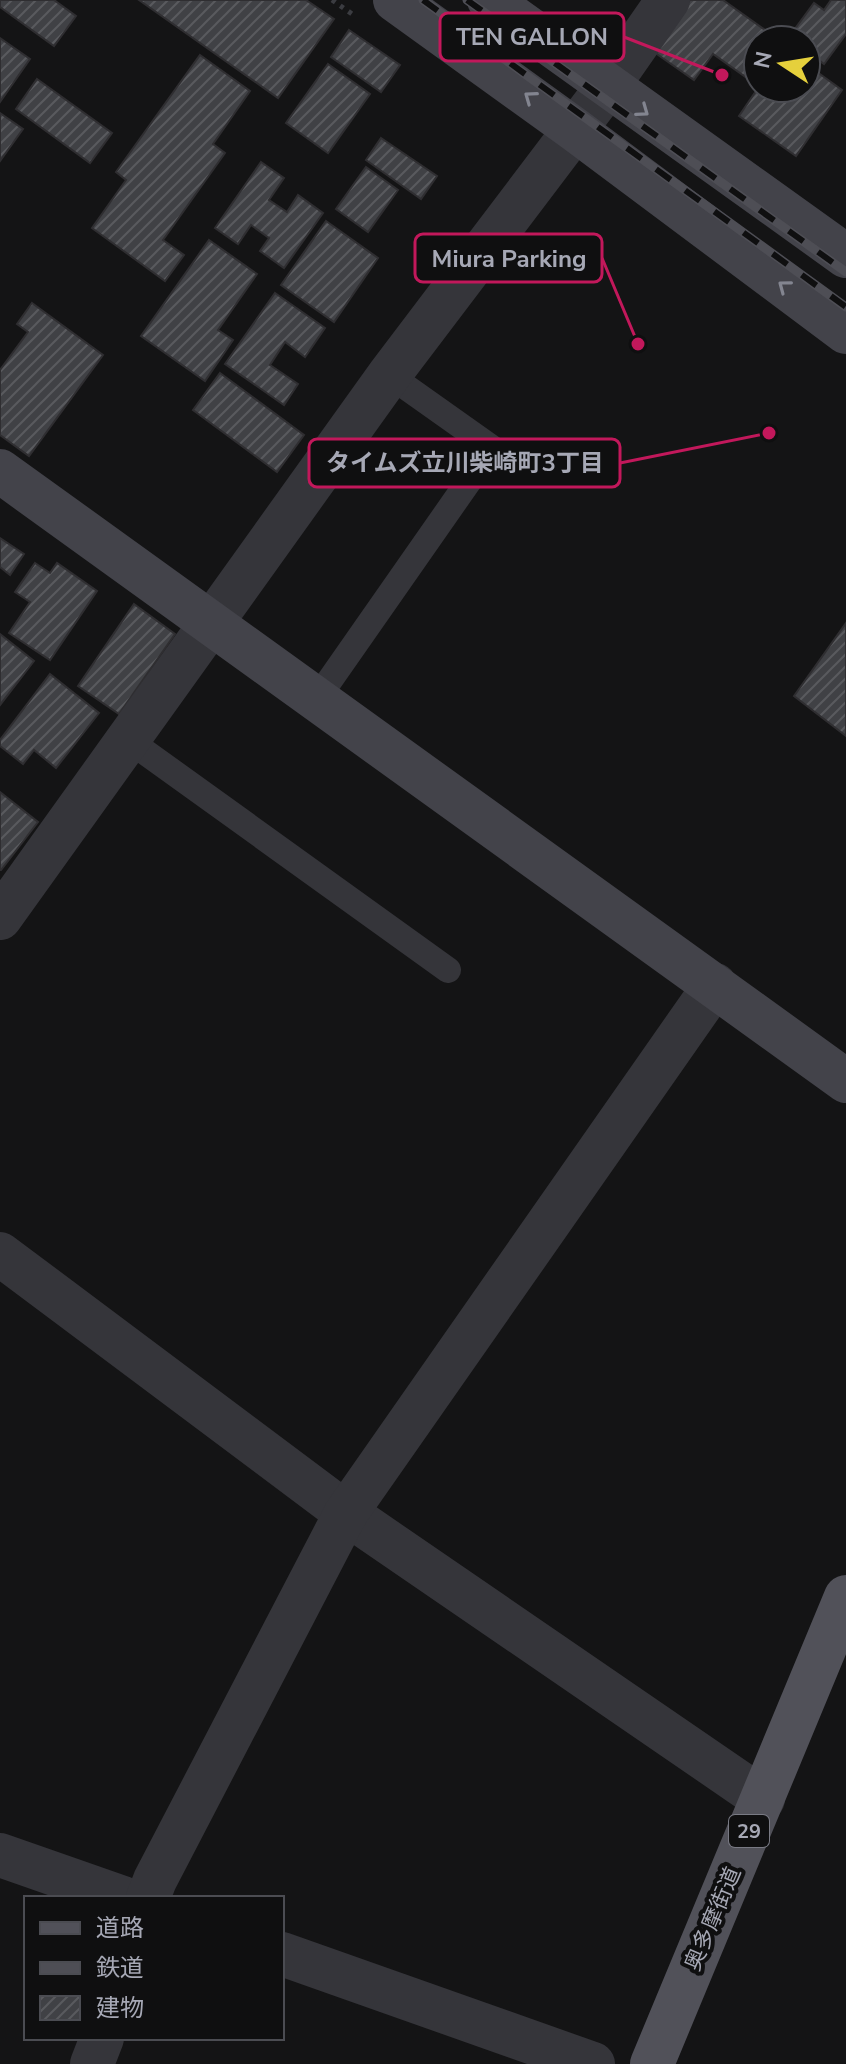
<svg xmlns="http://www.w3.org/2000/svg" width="846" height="2064" font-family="'Nunito Sans','Noto Sans JP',sans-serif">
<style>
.building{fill:url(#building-hatch);stroke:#2f2e31;stroke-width:2}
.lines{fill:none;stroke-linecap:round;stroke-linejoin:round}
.path{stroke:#3b3c41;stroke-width:5;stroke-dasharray:4 6;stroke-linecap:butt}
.lane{stroke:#35353a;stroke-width:26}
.street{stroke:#35353a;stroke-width:44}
.secondary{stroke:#43434a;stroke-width:44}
.primary{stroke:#515159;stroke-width:44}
.rail-casing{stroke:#4e4e55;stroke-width:9}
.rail{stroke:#0f0f10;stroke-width:6;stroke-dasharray:18;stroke-linecap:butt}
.oneway{stroke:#838590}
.labels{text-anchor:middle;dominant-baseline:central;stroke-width:8;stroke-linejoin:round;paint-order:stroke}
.shield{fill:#0f0f10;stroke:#797a84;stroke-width:2}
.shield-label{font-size:20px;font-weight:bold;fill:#a6a8b5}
.street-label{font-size:22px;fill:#a6a8b5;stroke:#0f0f10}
.leader{fill:none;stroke:#c2185b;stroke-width:3}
.callout-dot{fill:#c2185b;stroke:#0f0f10;stroke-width:3}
.callout{fill:#0f0f10;stroke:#c2185b;stroke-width:3}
.callout-label{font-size:24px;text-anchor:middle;font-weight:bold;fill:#a6a8b5}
</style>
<defs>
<pattern id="building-hatch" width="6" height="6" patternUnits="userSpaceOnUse" patternTransform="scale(2)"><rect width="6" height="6" fill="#404145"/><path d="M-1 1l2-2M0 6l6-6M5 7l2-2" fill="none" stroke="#595a5e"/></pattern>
</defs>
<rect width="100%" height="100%" fill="#141415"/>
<!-- building -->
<g class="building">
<path d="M 0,0 L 54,0 L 76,16 L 54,46 L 0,7 Z"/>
<path d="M 139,0 L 306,0 L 334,19 L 278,98 Z"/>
<path d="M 690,0 L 723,0 L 775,37 L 773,40 L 758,40 L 758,62 L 747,78 L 713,54 L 694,80 L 654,52 Z"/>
<path d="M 831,0 L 846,0 L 846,34 L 824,64 L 806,50 L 806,40 L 792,40 L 789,37 L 814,3 L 824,10 Z"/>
<path d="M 349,30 L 400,65 L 381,92 L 331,57 Z"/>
<path d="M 0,38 L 30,59 L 0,102 Z"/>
<path d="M 200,55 L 250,91 L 213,144 L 225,153 L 163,240 L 184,255 L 165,281 L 92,228 L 126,180 L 116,172 Z"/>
<path d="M 328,64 L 370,94 L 328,153 L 286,123 Z"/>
<path d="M 806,64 L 842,90 L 796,156 L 739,116 L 758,88 L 806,88 Z"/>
<path d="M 37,79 L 112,133 L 90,163 L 16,109 Z"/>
<path d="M 0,113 L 23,129 L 0,161 Z"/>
<path d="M 381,138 L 437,176 L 421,199 L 366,160 Z"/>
<path d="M 261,162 L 284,178 L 269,200 L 287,212 L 298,195 L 323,213 L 284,268 L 260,251 L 269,238 L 251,225 L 238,244 L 215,228 Z"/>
<path d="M 366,167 L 398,190 L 368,232 L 336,209 Z"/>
<path d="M 326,221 L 378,258 L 334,322 L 281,285 Z"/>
<path d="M 209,240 L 257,274 L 218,330 L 233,340 L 205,381 L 141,336 Z"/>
<path d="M 275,293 L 325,328 L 305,357 L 285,342 L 270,365 L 298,384 L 284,405 L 225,364 Z"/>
<path d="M 32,303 L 103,355 L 29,456 L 0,435 L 0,370 L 28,332 L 17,324 Z"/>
<path d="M 220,373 L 304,435 L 277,472 L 193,410 Z"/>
<path d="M 0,538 L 24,554 L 10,575 L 0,567 Z"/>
<path d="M 35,563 L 50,573 L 57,563 L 97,591 L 50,660 L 9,633 L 30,602 L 15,592 Z"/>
<path d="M 134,604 L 175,634 L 119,714 L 78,686 Z"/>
<path d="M 846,623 L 846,736 L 794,696 Z"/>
<path d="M 0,634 L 34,661 L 0,705 Z"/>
<path d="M 50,674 L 99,713 L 56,768 L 34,750 L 23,764 L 0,746 L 0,740 Z"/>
<path d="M 0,792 L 38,822 L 1,870 L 0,870 Z"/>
</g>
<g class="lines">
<!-- path -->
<path class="path" d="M 332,0 L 355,16"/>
<!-- lane -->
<g class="lane">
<path d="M 316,700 L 492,448 L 389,375"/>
<path d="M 127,739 L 448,970"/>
</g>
<!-- street -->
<g class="street">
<path d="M 0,918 L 389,375 L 608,86 L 668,0"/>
<path d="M 0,1254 L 346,1513 L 763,1799"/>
<path d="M 0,1855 L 123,1898"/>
<path d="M 148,1898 L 155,1880 L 346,1513 L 715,985"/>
<path d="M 282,1954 L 593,2064"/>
<path d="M 92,2064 L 102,2038"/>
</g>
<!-- secondary -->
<g class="secondary">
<path d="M 395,0 L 574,129 L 846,332"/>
<path d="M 489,0 L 846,256"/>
<path d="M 0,471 L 846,1081"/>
</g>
<!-- primary -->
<path class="primary" d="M 652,2064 L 846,1597"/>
<!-- rail casing -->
<g class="rail-casing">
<g id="rail">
<path d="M 423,0 L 846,307"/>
<path d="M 467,0 L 846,272"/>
</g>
</g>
<!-- rail -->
<use href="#rail" class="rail"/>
</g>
<!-- one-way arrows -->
<defs><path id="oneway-chevron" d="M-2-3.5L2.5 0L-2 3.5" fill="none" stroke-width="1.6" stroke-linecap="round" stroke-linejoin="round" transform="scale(2)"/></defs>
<g class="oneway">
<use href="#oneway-chevron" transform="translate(530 97) rotate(-144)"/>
<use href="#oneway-chevron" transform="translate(643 111) rotate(36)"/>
<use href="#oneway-chevron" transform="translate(784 286) rotate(-143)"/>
</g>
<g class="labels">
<!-- shield labels -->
<rect class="shield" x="729" y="1815" width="40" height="32" rx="6"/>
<g class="shield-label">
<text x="749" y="1831">29</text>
</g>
<!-- street labels -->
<g class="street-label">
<text transform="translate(713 1919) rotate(-67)">奥多摩街道</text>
</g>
</g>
<!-- callouts -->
<path class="leader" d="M722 75L624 37M638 344L602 258M769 433L620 463"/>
<g class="callout-dot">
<circle cx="722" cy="75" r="8"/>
<circle cx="638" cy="344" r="8"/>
<circle cx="769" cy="433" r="8"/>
</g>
<g class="callout">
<rect x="440" y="13" width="184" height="48" rx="8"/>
<rect x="415" y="234" width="187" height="48" rx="8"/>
<rect x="309" y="439" width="311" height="48" rx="8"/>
</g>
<g class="callout-label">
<text x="532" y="45">TEN GALLON</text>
<text x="509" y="267">Miura Parking</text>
<text x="465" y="471">タイムズ立川柴崎町3丁目</text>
</g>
<!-- legend -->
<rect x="24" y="1896" width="260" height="144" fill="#0f0f10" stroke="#4b4c52" stroke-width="2"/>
<rect x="40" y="1922" width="40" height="12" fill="#515159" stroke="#4b4c52" stroke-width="2"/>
<text x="96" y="1936" font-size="24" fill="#a6a8b5">道路</text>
<rect x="40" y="1962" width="40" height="12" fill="#4e4e55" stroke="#4b4c52" stroke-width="2"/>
<text x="96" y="1976" font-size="24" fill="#a6a8b5">鉄道</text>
<rect x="40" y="1996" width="40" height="24" fill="url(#building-hatch)" stroke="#4b4c52" stroke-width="2"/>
<text x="96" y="2016" font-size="24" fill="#a6a8b5">建物</text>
<!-- north arrow -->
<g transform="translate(782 64) rotate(282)"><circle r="38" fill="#0f0f10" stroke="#4b4c52" stroke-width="2"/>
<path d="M0-6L14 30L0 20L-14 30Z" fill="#e5d03c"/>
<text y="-12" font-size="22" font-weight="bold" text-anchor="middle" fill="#a6a8b5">N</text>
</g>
</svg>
